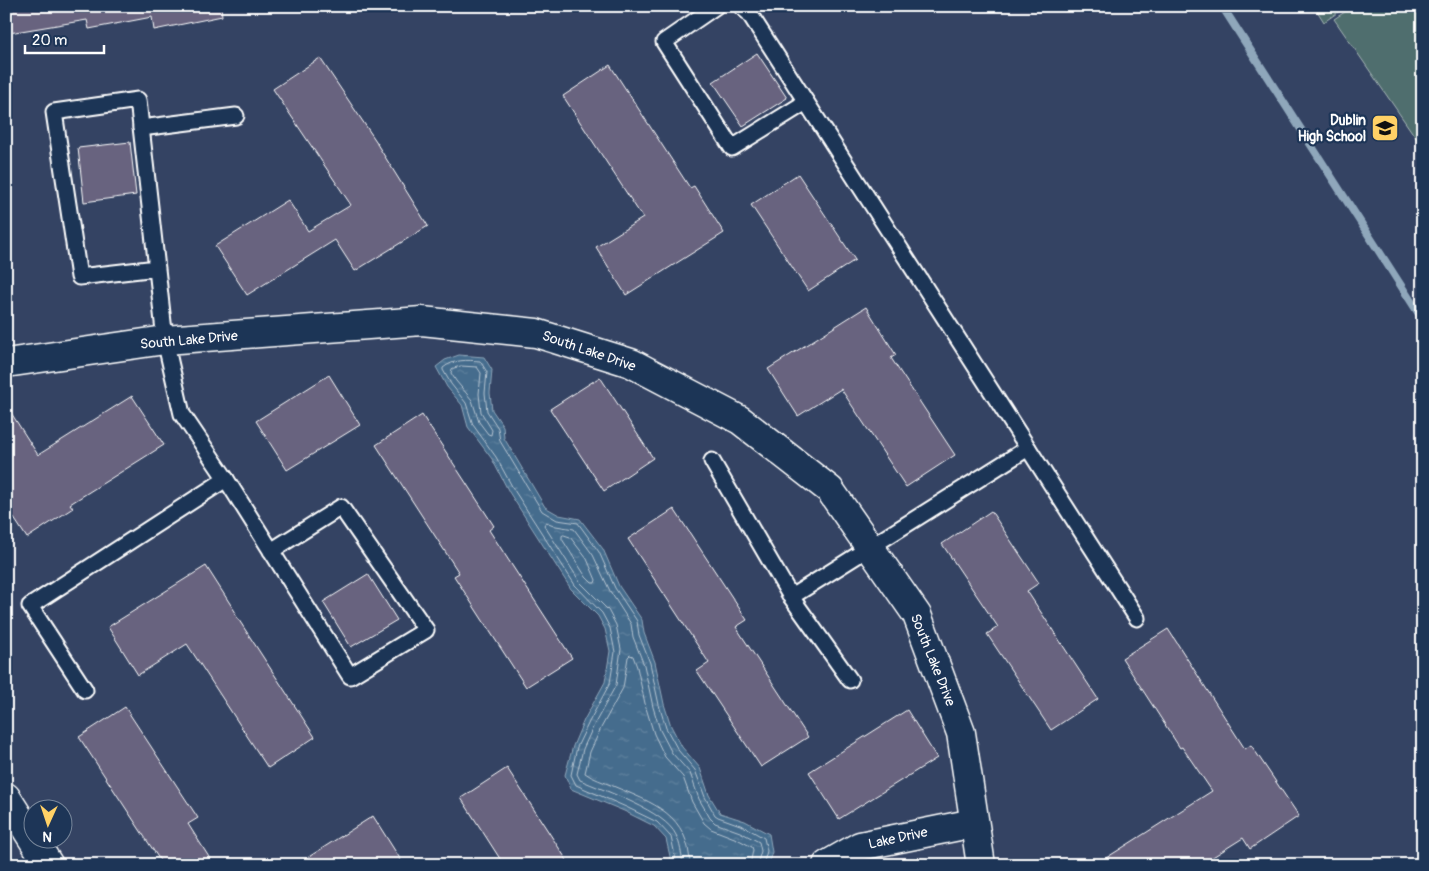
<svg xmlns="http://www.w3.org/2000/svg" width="1429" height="871" font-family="Pangolin,sans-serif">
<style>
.garden{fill:#4f6e6e;stroke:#a7b6b6}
.water{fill:url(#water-ripples);stroke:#8fa7bb}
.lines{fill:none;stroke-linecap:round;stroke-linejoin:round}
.shore{stroke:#b5c4d1;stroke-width:1}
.stream{stroke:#8fa7bb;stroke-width:8}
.building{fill:#68637f;stroke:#fff}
.service-casing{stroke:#fff;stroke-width:19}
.minor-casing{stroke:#fff;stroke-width:31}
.service{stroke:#1d3557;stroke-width:15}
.minor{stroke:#1d3557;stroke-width:28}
.labels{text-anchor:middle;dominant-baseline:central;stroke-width:4.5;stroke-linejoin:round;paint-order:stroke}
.poi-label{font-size:14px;font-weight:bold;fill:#fff;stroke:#1d3557;text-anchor:end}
.street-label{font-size:14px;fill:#fff;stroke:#1d3557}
</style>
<defs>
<pattern id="water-ripples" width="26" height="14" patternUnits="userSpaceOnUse" patternTransform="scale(1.25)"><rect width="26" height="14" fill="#456c8d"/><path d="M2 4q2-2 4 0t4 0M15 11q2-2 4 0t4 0" fill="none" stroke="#61829e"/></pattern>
</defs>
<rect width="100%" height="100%" fill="#344363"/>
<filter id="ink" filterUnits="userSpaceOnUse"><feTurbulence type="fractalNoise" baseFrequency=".02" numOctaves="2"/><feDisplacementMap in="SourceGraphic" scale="10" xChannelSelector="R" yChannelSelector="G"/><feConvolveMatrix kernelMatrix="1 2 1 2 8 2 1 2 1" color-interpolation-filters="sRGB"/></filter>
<g filter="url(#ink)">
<!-- garden -->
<g class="garden">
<path d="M 1314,6 L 1347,6 L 1324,22 Z"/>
<path d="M 1354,6 L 1423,6 L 1423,148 L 1334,19 Z"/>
</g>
<!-- water -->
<path class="water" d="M 459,355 L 484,357 L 492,370 L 490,393 L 492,410 L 503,426 L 504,438 L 545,507 L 559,515 L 580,519 L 603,549 L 619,586 L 642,620 L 644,633 L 655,662 L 664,704 L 671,726 L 682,747 L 700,768 L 709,795 L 720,813 L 745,821 L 769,834 L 772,852 L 768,865 L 672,865 L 666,839 L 654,826 L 624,811 L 571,789 L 565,775 L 573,746 L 584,720 L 605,682 L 610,651 L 605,629 L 598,616 L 571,589 L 509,492 L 492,459 L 468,427 L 462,405 L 447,387 L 436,367 L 445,360 Z"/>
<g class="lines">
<!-- shore -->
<g class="shore">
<path d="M 461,366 L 477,367 L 481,373 L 479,394 L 481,412 L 492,430 L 491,435 L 488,434 L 479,422 L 472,400 L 456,381 L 451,373 L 452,369 Z"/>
<path d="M 564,535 L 570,537 L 587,559 L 596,580 L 595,583 L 592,583 L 586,577 L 562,539 L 562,536 Z"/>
<path d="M 677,865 L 671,837 L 657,822 L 626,807 L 576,785 L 571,775 L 577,747 L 589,722 L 610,683 L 615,652 L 610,628 L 602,613 L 575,585 L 514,490 L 496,457 L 473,425 L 466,403 L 451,384 L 443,370 L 443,368 C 454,359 467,360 480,361 L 487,372 L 485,393 L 487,411 L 498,428 L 500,441 L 542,511 L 557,520 L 578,523 L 599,552 L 615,588 L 637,621 L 639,635 L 650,663 L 659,705 L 666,728 L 678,750 L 695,770 L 705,797 L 715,815 L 718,817 L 743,826 L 764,838 L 767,851 L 763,865"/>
<path d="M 683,865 C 682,856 680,843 676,835 C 665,811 605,791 580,780 L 577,774 L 583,749 L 594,725 L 616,685 L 621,649 L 616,625 L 608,610 L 580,582 L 544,525 L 546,522 L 556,526 L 574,529 L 593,555 L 610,591 L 631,624 L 633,637 L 644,665 L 653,707 L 660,730 L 672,753 L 690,773 L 699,799 L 710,818 L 715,823 L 740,832 L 759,842 L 761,851 L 757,865"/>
<path d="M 690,865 C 689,814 653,803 613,786 C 604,782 593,779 585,773 L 590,752 L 601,728 L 623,688 L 628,657 L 630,655 L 633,656 L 637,667 L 646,708 L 654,734 L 665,757 L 683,777 L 692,802 L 704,823 L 711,829 L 737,839 L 752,847 L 753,850 L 750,865"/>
</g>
<!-- stream -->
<path class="stream" d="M 1222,6 L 1423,320"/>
</g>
<!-- building -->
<g class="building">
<path d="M 6,6 L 221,6 L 222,16 L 154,30 L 152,17 L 89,29 L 87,20 L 9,33 L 6,17 Z"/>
<path d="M 757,53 L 787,98 L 743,126 L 713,82 Z"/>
<path d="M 320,58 L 378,144 L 377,144 L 428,226 L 355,271 L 335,240 L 247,295 L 215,246 L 288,200 L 308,231 L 351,205 L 273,89 Z"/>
<path d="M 610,65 L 690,188 L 694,186 L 724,233 L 626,295 L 596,247 L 643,218 L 563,96 Z"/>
<path d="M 130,142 L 136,195 L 84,202 L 78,148 Z"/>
<path d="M 798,174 L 855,260 L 808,291 L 751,205 Z"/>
<path d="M 866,307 L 896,355 L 891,358 L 955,455 L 906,487 L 841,389 L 798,416 L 768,369 Z"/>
<path d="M 329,375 L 360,425 L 287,470 L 256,421 Z"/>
<path d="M 600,377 L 653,458 L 604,491 L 550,409 Z"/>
<path d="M 132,396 L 164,445 L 70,504 L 73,508 L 27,538 L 6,506 L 6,405 L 38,455 Z"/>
<path d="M 422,415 L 494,526 L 489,530 L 572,658 L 526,687 L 454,576 L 459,573 L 376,445 Z"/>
<path d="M 674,509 L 747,620 L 736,627 L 808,737 L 761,767 L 697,671 L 709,663 L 628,539 Z"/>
<path d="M 991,511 L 1039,583 L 1027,591 L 1098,699 L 1051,730 L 987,634 L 998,627 L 942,544 Z"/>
<path d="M 206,566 L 236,613 L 235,614 L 315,737 L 268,768 L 187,644 L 138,675 L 108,627 Z"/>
<path d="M 368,574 L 397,620 L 351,647 L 323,602 Z"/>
<path d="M 1168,629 L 1245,749 L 1251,745 L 1299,816 L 1250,849 L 1243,838 L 1200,865 L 1095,865 L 1212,791 L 1182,747 L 1180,748 L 1122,658 Z"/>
<path d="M 125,707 L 198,818 L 188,824 L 214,865 L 163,865 L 79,737 Z"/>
<path d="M 907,710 L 937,758 L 839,819 L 809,772 Z"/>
<path d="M 507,768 L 570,865 L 504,865 L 461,798 Z"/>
<path d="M 373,816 L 404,865 L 296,865 Z"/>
</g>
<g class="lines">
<!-- service casing -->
<g class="service-casing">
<g id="service">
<path d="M 716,6 L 664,42 L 732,148 L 806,102"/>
<path d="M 741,6 L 749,13 L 1137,618"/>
<path d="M 141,128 L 236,116"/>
<path d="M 157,268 L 79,277 L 54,112 L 138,100 L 165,340 L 182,414 L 226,479 L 350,676 L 426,630 L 341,507 L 271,551"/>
<path d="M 712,461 L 791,597 L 850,680"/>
<path d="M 791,597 L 1028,448"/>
<path d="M 85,690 L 30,606 L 226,479"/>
</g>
</g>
<!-- minor casing -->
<g class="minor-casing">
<g id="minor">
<path d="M 6,363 L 165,340 L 422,321 L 536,333 L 631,363 L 740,420 L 830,490 L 917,615 L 961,733 L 981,865"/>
<path d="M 6,797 L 49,865"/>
<path d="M 827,865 L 860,846 L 974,823"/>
</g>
</g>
<!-- service -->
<use href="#service" class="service"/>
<!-- minor -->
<use href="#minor" class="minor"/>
</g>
</g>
<!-- icons -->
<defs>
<g id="school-square" transform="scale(1.4375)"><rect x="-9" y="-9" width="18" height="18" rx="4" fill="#ffd166" stroke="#1d3557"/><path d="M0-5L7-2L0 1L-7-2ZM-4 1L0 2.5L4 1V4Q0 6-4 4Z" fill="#111"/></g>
</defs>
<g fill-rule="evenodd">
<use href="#school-square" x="1385" y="128"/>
</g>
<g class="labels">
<!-- poi labels -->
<g class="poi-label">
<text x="1366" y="120">Dublin<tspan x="1366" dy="16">High School</tspan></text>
</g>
<!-- street labels -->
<g class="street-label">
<text transform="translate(189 340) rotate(-5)">South Lake Drive</text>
<text transform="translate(589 351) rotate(19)">South Lake Drive</text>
<text transform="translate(933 660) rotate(68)">South Lake Drive</text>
<text transform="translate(898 838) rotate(-12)">Lake Drive</text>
</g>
</g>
<!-- margin -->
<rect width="1429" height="871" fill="none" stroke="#1d3557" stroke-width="25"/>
<rect x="12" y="12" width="1404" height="846" fill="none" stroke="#fff" stroke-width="2" filter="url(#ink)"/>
<!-- north arrow -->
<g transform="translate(48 824) rotate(183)"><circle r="24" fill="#1d3557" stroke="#77869a"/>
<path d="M0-4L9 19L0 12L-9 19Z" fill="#ffd166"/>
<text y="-8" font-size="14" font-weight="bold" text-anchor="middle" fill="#ffffff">N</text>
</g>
<!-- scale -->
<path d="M25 45v8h79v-8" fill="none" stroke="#ffffff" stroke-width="2.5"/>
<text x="32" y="45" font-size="15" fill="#ffffff" stroke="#1d3557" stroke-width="4" paint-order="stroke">20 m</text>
</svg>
